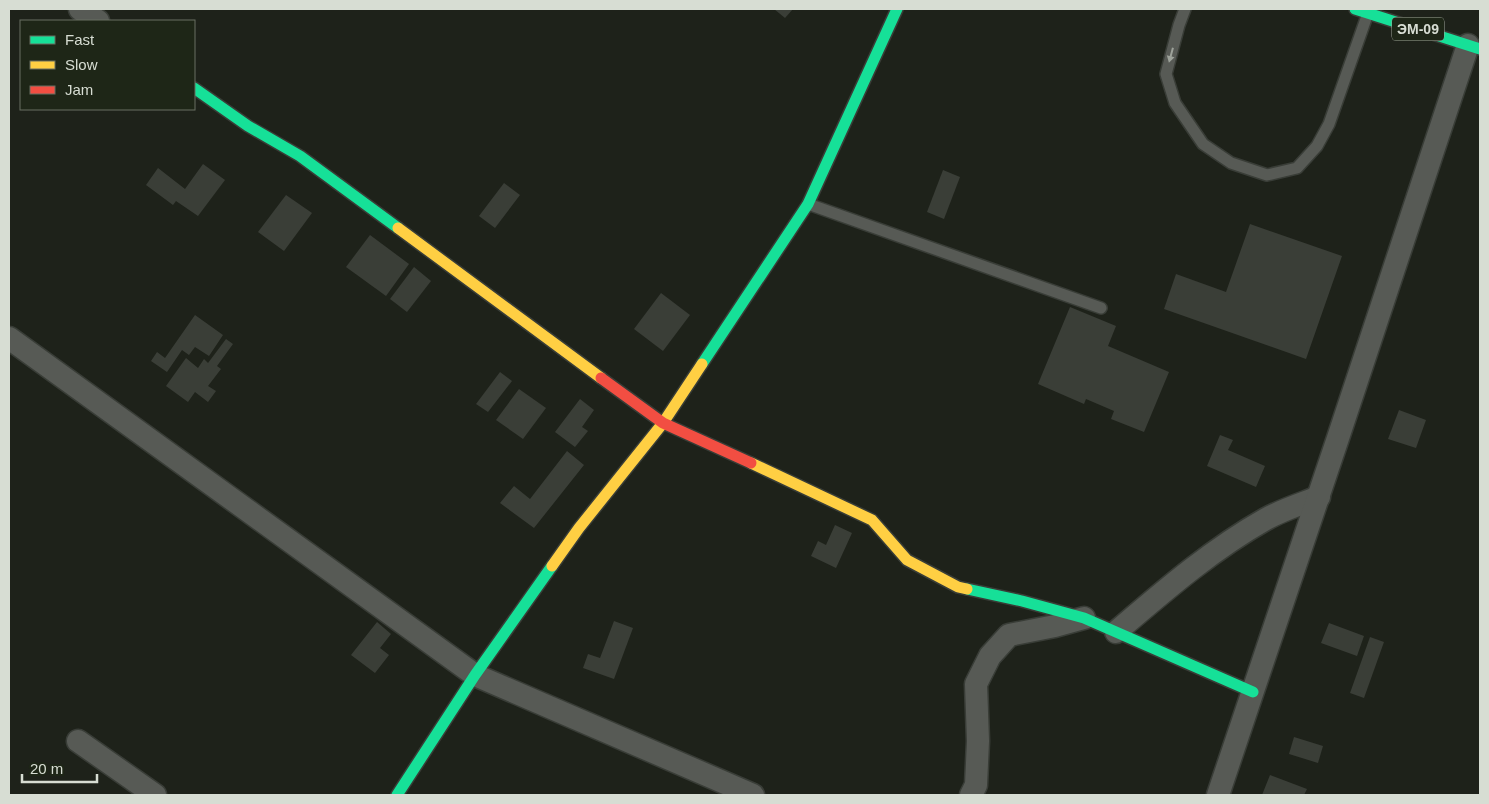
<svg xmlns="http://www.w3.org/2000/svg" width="1489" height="804" font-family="Helvetica,sans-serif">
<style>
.building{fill:#3a3e37}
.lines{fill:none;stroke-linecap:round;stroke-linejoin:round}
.lane-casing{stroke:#393d37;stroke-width:14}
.street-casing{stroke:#393d37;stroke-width:25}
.fast-casing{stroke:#393d37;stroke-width:14}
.slow-casing{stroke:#393d37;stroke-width:14}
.jam-casing{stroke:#393d37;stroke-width:14}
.lane{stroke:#575a55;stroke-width:11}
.street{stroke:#575a55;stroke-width:22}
.fast{stroke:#16e098;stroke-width:11}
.slow{stroke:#ffcf43;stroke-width:11}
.jam{stroke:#f24e42;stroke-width:11}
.oneway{fill:#9da29a}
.labels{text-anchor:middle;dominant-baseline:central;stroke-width:4.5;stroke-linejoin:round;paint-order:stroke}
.shield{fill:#1e2617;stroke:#a0a69b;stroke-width:1}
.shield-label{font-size:14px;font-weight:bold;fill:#d7ddd3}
</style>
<rect width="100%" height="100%" fill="#1e221a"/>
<!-- building -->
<g class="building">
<path d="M 774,9 L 793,9 L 785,18 Z"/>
<path d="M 203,164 L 225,180 L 198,216 L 176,201 L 173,205 L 146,185 L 158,168 L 185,189 Z"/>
<path d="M 943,170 L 960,177 L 944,219 L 927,212 Z"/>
<path d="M 504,183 L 520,195 L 495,228 L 479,216 Z"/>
<path d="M 286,195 L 312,213 L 284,251 L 258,232 Z"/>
<path d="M 1250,224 L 1342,256 L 1306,359 L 1164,309 L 1176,274 L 1226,292 Z"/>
<path d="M 370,235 L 409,264 L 386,296 L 346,267 Z"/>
<path d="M 414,267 L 431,281 L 407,312 L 390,299 Z"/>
<path d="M 661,293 L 690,315 L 663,351 L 634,329 Z"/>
<path d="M 1070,307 L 1116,326 L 1108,346 L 1169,372 L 1144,432 L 1111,419 L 1114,411 L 1086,399 L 1084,404 L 1038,384 Z"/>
<path d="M 195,315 L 223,335 L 209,356 L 195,347 L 189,355 L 182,350 L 167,372 L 151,361 L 157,352 L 165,358 Z"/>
<path d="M 226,339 L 233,344 L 217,366 L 221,369 L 208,386 L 216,391 L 208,402 L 195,392 L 188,402 L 166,386 L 186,358 L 198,368 L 204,359 L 208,363 Z"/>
<path d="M 500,372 L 512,381 L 488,412 L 476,404 Z"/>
<path d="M 519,389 L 546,408 L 523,439 L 496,420 Z"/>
<path d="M 580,399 L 594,410 L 582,427 L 588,431 L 575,447 L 555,432 Z"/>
<path d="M 1399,410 L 1426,420 L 1416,448 L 1388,439 Z"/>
<path d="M 1220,435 L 1233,440 L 1228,450 L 1265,466 L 1256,487 L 1207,466 Z"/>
<path d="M 567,451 L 584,465 L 534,528 L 500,503 L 514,486 L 530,499 Z"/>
<path d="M 835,525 L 852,533 L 836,568 L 811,556 L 818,541 L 826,545 Z"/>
<path d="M 614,621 L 633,628 L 614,679 L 583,668 L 588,654 L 600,658 Z"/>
<path d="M 377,622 L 391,634 L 380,648 L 389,655 L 375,673 L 351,655 Z"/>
<path d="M 1329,623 L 1364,636 L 1357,656 L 1321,643 Z"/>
<path d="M 1370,637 L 1384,642 L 1364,698 L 1350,693 Z"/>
<path d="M 1294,737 L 1323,746 L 1318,763 L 1289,754 Z"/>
<path d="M 1270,775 L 1307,789 L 1304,795 L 1262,795 Z"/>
</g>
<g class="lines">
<!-- lane casing -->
<g class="lane-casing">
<g id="lane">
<path d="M 1185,9 L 1179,25 L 1166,74 L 1175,103 L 1203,144 L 1231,163 L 1267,175 L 1297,168 L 1317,146 L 1329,124 L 1368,13"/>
<path d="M 808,204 L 1101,308"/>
</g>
</g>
<!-- street casing -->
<g class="street-casing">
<g id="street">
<path d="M 80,9 L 98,21"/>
<path d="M 9,338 L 475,675 L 753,795"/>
<path d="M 1116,632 C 1164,591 1211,550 1266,519 C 1282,510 1301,504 1319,497"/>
<path d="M 78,741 L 155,795"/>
<path d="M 971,795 L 976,785 L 978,741 L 976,684 L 990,656 L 1009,635 L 1055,626 L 1084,618"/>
<path d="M 1218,795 L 1338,438 L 1468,45"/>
</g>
</g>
<!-- fast casing -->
<g class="fast-casing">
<g id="fast">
<path d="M 1355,9 L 1480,49"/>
<path d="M 194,88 L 248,126 L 300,156 L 398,228"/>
<path d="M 702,364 L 808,204 L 897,9"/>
<path d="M 967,589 L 1022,601 L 1084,618 L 1253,692"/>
<path d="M 397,795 L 475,675 L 552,566"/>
</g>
</g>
<!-- slow casing -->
<g class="slow-casing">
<g id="slow">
<path d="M 398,228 L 601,378"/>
<path d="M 751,463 L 872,520 L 907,560 L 958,587 L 967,589"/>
<path d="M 552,566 L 579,528 L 663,423 L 702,364"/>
</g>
</g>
<!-- jam casing -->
<g class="jam-casing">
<path id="jam" d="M 601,378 L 663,423 L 751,463"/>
</g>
<!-- lane -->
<use href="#lane" class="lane"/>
<!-- street -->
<use href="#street" class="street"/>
<!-- fast -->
<use href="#fast" class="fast"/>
<!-- slow -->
<use href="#slow" class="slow"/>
<!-- jam -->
<use href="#jam" class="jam"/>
</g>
<!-- one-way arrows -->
<defs><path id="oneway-solid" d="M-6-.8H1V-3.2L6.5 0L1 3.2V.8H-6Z" transform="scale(1.25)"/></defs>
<use class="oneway" href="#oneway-solid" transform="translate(1171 55) rotate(105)"/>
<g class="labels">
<!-- shield labels -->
<rect class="shield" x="1392" y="17.5" width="52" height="23" rx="4"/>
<g class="shield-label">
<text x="1418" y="29">ЭМ-09</text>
</g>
</g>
<!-- border -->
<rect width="1489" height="804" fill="none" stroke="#d7ddd3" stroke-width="20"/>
<!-- legend -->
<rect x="20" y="20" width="175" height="90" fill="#1e2617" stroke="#686f62"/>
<rect x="30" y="36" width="25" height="8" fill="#16e098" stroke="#686f62"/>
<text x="65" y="45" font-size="15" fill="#d7ddd3">Fast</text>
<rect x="30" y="61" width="25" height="8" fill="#ffcf43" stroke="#686f62"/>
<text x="65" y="70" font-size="15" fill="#d7ddd3">Slow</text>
<rect x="30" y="86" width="25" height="8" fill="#f24e42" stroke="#686f62"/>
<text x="65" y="95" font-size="15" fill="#d7ddd3">Jam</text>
<!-- scale -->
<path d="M22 774v8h75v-8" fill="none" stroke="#d7ddd3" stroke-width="2.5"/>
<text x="30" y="774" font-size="15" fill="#d7ddd3" stroke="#1e2617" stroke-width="4" paint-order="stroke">20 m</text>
</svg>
